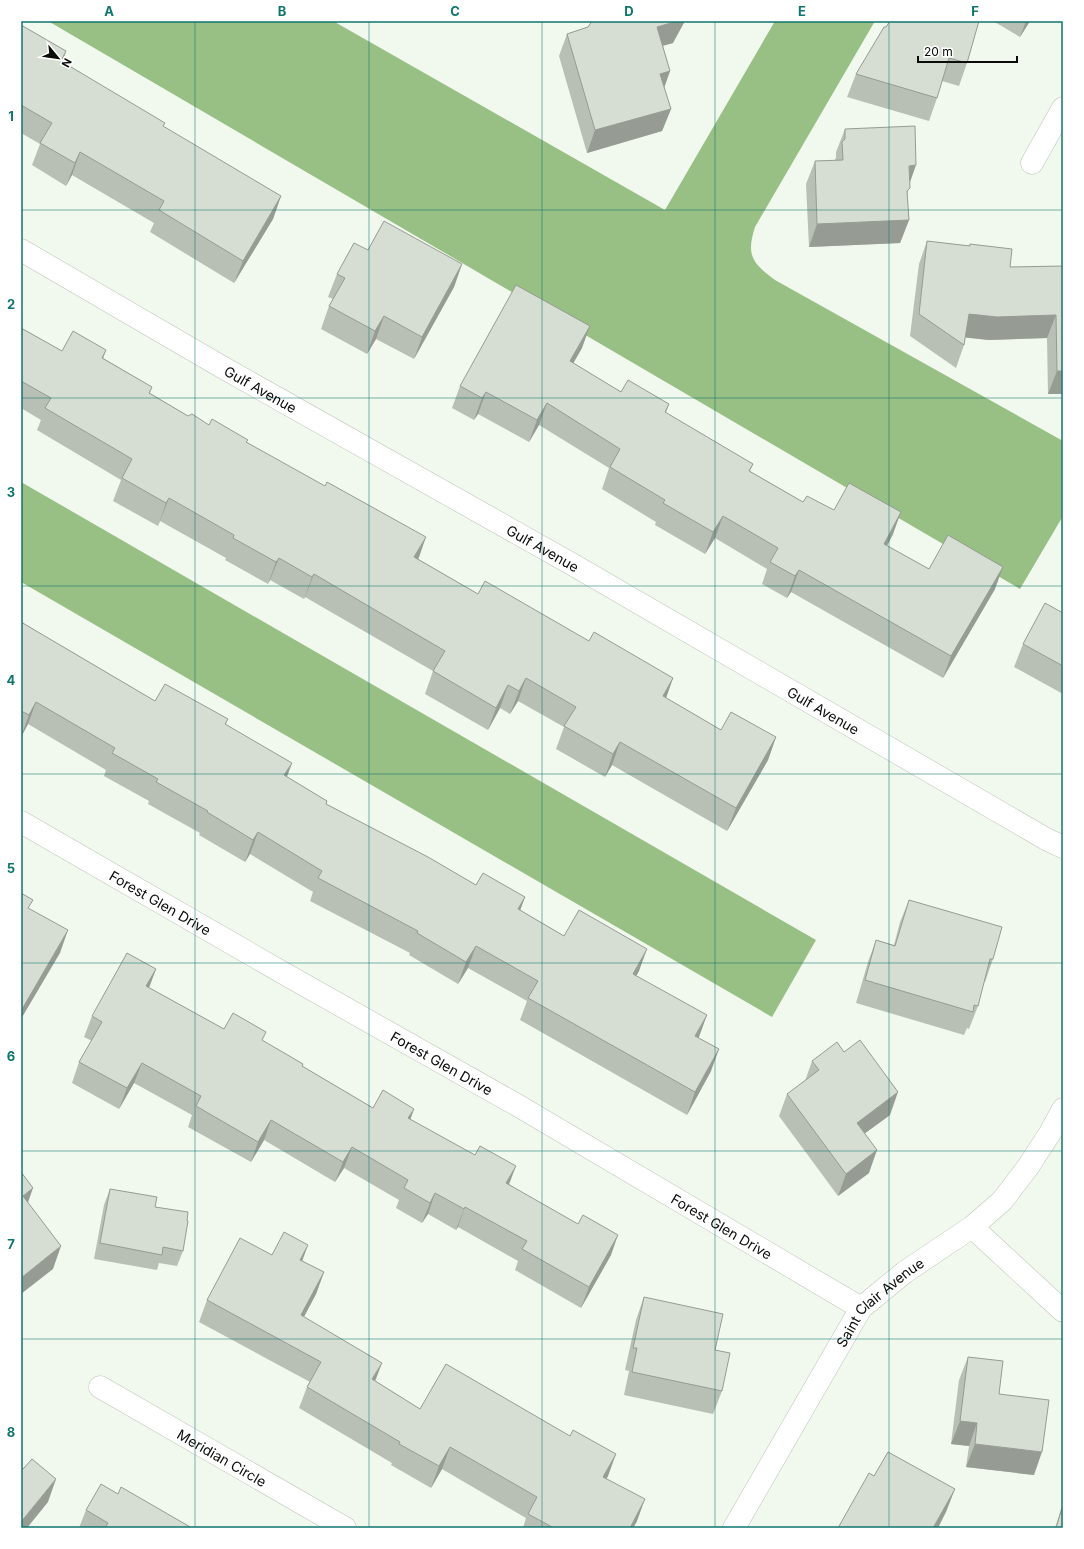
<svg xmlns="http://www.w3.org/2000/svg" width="1084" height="1549" font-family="Inter,sans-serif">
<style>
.water{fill:#98bf84}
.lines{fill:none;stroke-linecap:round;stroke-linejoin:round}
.minor-casing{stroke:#bdc4b9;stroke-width:23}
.minor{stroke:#fff;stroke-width:22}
.wall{fill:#b8bfb5}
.shaded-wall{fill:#969b94}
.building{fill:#d6ded3;stroke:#969b94}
.grid{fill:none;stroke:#0f766e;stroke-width:1;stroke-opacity:0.55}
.labels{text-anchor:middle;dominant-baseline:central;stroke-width:3.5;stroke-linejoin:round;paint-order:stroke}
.street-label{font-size:14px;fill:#0a0c09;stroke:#fff}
.neatline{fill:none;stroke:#0f766e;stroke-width:1.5}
.grid-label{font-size:13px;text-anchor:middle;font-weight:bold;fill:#0f766e}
</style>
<rect width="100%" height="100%" fill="#f1f9ee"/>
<!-- water -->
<g class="water">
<path d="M 48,21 L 333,21 L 665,210 L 775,21 L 875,21 L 755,227 C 746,255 752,263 775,280 L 1063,441 L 1063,516 L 1020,589 Z"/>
<path d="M 21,482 L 816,940 L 772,1017 L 21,582 Z"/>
</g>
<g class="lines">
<!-- minor casing -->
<g class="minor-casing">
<g id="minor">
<path d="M 1032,163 L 1063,108"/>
<path id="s1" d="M 21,250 L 222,367 L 570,563 L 1046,839 L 1063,847"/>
<path id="s2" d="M 21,822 L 285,974 L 517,1105 L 861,1308"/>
<path d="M 972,1227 L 1063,1311"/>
<path id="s3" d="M 100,1387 L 345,1528"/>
<path id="s4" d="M 734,1528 L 861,1308 L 905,1272 L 972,1227 L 1002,1201 L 1028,1167 L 1050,1133 L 1063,1109"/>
</g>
</g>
<!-- minor -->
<use href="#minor" class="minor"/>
</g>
<!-- wall -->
<g class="wall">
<path d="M 993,21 L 1030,21 L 1020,37 Z"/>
<path d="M 21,25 L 66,51 L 63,62 L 163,127 L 281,196 L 273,219 L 234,283 L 150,232 L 154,223 L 72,175 L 66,186 L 32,165 L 40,144 L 21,133 Z"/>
<path d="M 588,27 L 673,43 L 663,46 L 670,71 L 664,87 L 671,109 L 662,131 L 587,153 L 559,56 L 567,34 Z"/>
<path d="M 886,27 L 967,63 L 959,86 L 942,81 L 937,98 L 929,121 L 847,97 L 856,74 Z"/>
<path d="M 845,129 L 910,184 L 907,195 L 909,220 L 900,243 L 809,247 L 806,184 L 815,161 L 835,160 L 836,157 L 836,152 Z"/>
<path d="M 927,241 L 970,246 L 970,244 L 1010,267 L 1063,266 L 1063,394 L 1048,394 L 1047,338 L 989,340 L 965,337 L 964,345 L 956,368 L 910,336 L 919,264 Z"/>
<path d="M 368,250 L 462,264 L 454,287 L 414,359 L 376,339 L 367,354 L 321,329 L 329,306 L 333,299 L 328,297 L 337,274 Z"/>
<path d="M 21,328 L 62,351 L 103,358 L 152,387 L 150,393 L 188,416 L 247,442 L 418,559 L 478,594 L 589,641 L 673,678 L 666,698 L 721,730 L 776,737 L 768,760 L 727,831 L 612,765 L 605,777 L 556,749 L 564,727 L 518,701 L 510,714 L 500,708 L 488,730 L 425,694 L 433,671 L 305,597 L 304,599 L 270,580 L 268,584 L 225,560 L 226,558 L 160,521 L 158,526 L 113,501 L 121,480 L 37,430 L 41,420 L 21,408 Z"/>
<path d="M 582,348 L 573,363 L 621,392 L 669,404 L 666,413 L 753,464 L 750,471 L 803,502 L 834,510 L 893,534 L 887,546 L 929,569 L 995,589 L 943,678 L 791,592 L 787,598 L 762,584 L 767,569 L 715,538 L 705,554 L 655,525 L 656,522 L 602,489 L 609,468 L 539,425 L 529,442 L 478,414 L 474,420 L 452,408 L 460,386 Z"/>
<path d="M 1063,613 L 1063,694 L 1014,667 L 1023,644 Z"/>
<path d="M 21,622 L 155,701 L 228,719 L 226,724 L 287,777 L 327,801 L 326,804 L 476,885 L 525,897 L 520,910 L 564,936 L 639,971 L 636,976 L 698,1038 L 711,1071 L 687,1115 L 520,1020 L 527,1001 L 468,968 L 458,984 L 409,955 L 410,953 L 310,901 L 313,892 L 250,854 L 245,862 L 199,835 L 200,833 L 148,804 L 149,801 L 104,776 L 106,770 L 28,724 L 21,737 Z"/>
<path d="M 909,900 L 993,959 L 985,982 L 984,982 L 978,1006 L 969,1029 L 967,1028 L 964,1035 L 856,1003 L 868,962 L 876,940 L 894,945 L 900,922 Z"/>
<path d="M 156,969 L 149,988 L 224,1029 L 263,1041 L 303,1064 L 302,1066 L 373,1108 L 414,1109 L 410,1119 L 509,1184 L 611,1255 L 581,1308 L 515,1270 L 518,1261 L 458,1227 L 456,1230 L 428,1214 L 422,1223 L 396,1208 L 399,1200 L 344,1168 L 335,1182 L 264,1140 L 251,1162 L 188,1127 L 192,1115 L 134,1083 L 119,1109 L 72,1083 L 79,1062 L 92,1041 L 84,1037 L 92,1016 Z"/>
<path d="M 812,1061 L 890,1115 L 865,1133 L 869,1173 L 838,1196 L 779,1116 L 787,1094 L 805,1081 Z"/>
<path d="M 110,1189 L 155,1207 L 183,1251 L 177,1266 L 159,1263 L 157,1270 L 94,1259 L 104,1205 Z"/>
<path d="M 272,1255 L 302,1261 L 324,1272 L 316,1294 L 304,1317 L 375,1381 L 420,1409 L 608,1476 L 606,1479 L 637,1521 L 633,1528 L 523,1528 L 526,1518 L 442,1469 L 431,1488 L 391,1465 L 392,1463 L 299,1408 L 307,1387 L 310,1382 L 199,1322 L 207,1300 Z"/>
<path d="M 644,1297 L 722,1391 L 713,1414 L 624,1395 L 629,1371 L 625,1370 L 636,1320 Z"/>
<path d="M 968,1357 L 999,1394 L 1034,1475 L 966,1467 L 969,1446 L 951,1444 L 959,1380 Z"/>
<path d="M 118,1494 L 192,1528 L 79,1528 L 86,1510 Z"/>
<path d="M 1063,1502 L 1063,1528 L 1055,1528 L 1061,1509 Z"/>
</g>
<!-- shaded-wall -->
<g class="shaded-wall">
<path d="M 678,21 L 685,21 L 673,43 L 649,49 L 657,27 Z"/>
<path d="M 1026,21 L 1030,21 L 1020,37 Z"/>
<path d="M 66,51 L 58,74 L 61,61 Z"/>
<path d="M 670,71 L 662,94 L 660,74 Z"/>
<path d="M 671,109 L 662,131 L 587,153 L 595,130 Z"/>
<path d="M 80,152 L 72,175 L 66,186 L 75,163 Z"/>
<path d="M 916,165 L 908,188 L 909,166 Z"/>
<path d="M 281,196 L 273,219 L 234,283 L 243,261 Z"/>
<path d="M 909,220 L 900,243 L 809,247 L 817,224 Z"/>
<path d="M 462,264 L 454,287 L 414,359 L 422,337 Z"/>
<path d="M 969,314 L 1056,315 L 1047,338 L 989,340 L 960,337 Z"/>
<path d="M 384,316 L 376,339 L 367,354 L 375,331 Z"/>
<path d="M 590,326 L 582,348 L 562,383 L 570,361 Z"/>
<path d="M 106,350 L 98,373 L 102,358 Z"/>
<path d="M 1057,371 L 1063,371 L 1063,394 L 1048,394 Z"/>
<path d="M 486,392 L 478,414 L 474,420 L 482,398 Z"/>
<path d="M 547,403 L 539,425 L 529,442 L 537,420 Z"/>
<path d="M 169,498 L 160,521 L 158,526 L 166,503 Z"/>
<path d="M 901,512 L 893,534 L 876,566 L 884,544 Z"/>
<path d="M 723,516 L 715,538 L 705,554 L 713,532 Z"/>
<path d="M 426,537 L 418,560 L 414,557 Z"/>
<path d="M 279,558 L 270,580 L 268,584 L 276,562 Z"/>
<path d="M 1003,567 L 995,589 L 943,678 L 951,656 Z"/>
<path d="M 799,570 L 791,592 L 787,598 L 795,576 Z"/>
<path d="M 314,574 L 305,597 L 304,599 L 312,577 Z"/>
<path d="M 526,678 L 518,701 L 510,714 L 519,691 Z"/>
<path d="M 673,678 L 665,701 L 663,696 Z"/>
<path d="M 508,685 L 500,708 L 488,730 L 496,708 Z"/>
<path d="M 36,702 L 28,724 L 21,737 L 29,715 Z"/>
<path d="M 776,737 L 768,760 L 727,831 L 736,808 Z"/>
<path d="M 620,742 L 612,765 L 605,777 L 613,754 Z"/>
<path d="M 292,763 L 284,785 L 284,775 Z"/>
<path d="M 258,832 L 250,854 L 245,862 L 253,840 Z"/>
<path d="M 525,897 L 517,919 L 518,909 Z"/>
<path d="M 68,930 L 60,953 L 21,1019 L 21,1011 Z"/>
<path d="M 476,946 L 468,968 L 458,984 L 466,962 Z"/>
<path d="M 647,949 L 639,971 L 625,996 L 633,974 Z"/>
<path d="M 156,969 L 148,990 L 146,986 Z"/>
<path d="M 707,1015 L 699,1037 L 687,1058 L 695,1036 Z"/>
<path d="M 719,1049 L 711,1071 L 687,1115 L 695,1092 Z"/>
<path d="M 142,1063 L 134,1083 L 119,1109 L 127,1088 Z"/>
<path d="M 898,1092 L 890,1115 L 849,1145 L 857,1123 Z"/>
<path d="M 414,1109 L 407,1129 L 408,1118 Z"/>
<path d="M 271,1120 L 264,1140 L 251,1162 L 258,1142 Z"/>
<path d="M 352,1147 L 344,1168 L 335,1182 L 343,1162 Z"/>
<path d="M 877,1150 L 869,1173 L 838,1196 L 846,1174 Z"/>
<path d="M 516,1166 L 508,1187 L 506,1183 Z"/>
<path d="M 33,1188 L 25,1211 L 23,1196 Z"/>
<path d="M 435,1193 L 428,1214 L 422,1223 L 430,1203 Z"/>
<path d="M 465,1207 L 458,1227 L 456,1230 L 464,1209 Z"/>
<path d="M 618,1235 L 611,1255 L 581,1308 L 589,1287 Z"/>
<path d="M 308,1245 L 300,1267 L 300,1260 Z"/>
<path d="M 61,1246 L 53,1269 L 21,1294 L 21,1278 Z"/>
<path d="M 324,1272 L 316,1294 L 293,1337 L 301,1315 Z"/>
<path d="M 382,1363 L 374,1384 L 372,1379 Z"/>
<path d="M 960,1421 L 977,1423 L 969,1446 L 951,1444 Z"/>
<path d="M 975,1444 L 1042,1452 L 1034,1475 L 966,1467 Z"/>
<path d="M 450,1447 L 442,1469 L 431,1488 L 439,1466 Z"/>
<path d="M 616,1454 L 608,1476 L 595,1499 L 603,1477 Z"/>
<path d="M 56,1479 L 48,1502 L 27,1528 L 21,1528 L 21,1522 Z"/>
<path d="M 955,1489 L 946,1512 L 938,1528 L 933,1528 Z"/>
<path d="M 645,1499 L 637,1521 L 633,1528 L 630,1528 Z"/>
</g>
<!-- building -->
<g class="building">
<path d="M 592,21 L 678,21 L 657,27 L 670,71 L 660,74 L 671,109 L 595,130 L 567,34 L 588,27 Z"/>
<path d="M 890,21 L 979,21 L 967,63 L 949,58 L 937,98 L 856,74 L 884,27 L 886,27 Z"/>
<path d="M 21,25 L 66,51 L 61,61 L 165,123 L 163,126 L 281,196 L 243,261 L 159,210 L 164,201 L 80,152 L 75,163 L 40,143 L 52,123 L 21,105 Z"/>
<path d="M 915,126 L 916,165 L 909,166 L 910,188 L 907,191 L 909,220 L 817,224 L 815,161 L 843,160 L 842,142 L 845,139 L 845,129 Z"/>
<path d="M 384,221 L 462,264 L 422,337 L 384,316 L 375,331 L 329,306 L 345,278 L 337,274 L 354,243 L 368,250 Z"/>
<path d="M 927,241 L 970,246 L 970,244 L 1012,249 L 1010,267 L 1063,266 L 1063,371 L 1057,371 L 1056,315 L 997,317 L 969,314 L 964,345 L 919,314 Z"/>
<path d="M 516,285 L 590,326 L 570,361 L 621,392 L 628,380 L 669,404 L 665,412 L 753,464 L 749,471 L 803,502 L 807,496 L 834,510 L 849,483 L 901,512 L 884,544 L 929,569 L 948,535 L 1003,567 L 951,656 L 799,570 L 795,576 L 770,562 L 778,548 L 723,516 L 713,532 L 663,503 L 665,500 L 610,467 L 620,449 L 547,403 L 537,420 L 486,392 L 482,398 L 460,386 Z"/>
<path d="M 21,328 L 62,351 L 73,331 L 106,350 L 102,358 L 152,387 L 149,393 L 188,416 L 192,414 L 209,425 L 212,419 L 248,440 L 246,442 L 325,486 L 327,482 L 426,537 L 414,557 L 478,594 L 485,581 L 589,641 L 594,632 L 673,678 L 663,696 L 721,730 L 731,712 L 776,737 L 736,808 L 620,742 L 613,754 L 564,726 L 576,707 L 526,678 L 519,691 L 508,685 L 496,708 L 433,671 L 445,651 L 314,574 L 312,577 L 279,558 L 276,562 L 233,538 L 234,535 L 169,498 L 166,503 L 122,478 L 132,459 L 45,408 L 51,398 L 21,381 Z"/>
<path d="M 1045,603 L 1063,613 L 1063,666 L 1023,644 Z"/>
<path d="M 21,622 L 155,701 L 165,684 L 228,719 L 225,724 L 292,763 L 284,775 L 327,801 L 326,804 L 428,857 L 476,885 L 483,873 L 525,897 L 518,909 L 564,936 L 579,910 L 647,949 L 633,974 L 707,1015 L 695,1036 L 719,1049 L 695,1092 L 528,998 L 538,981 L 476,946 L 466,962 L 417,933 L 418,931 L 318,878 L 322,871 L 258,832 L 253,840 L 207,812 L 208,811 L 156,782 L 158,779 L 112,753 L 115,748 L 36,702 L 29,715 L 21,711 Z"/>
<path d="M 21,893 L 33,900 L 28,908 L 68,930 L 21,1011 Z"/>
<path d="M 909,900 L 1002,927 L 993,959 L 990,959 L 978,1006 L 974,1005 L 973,1012 L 865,980 L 876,940 L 895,946 Z"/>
<path d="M 127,953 L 156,969 L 146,986 L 224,1029 L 233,1013 L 266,1032 L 262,1040 L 303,1064 L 302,1066 L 373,1108 L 383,1090 L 414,1109 L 408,1118 L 475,1155 L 480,1146 L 516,1166 L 506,1183 L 578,1224 L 583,1215 L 618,1235 L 589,1287 L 522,1249 L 527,1241 L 465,1207 L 464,1209 L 435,1193 L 430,1203 L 404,1188 L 408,1180 L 352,1147 L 343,1162 L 271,1120 L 258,1142 L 196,1106 L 201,1096 L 142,1063 L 127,1088 L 79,1062 L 102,1022 L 92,1016 Z"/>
<path d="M 860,1040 L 898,1092 L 857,1123 L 877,1150 L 846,1174 L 787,1094 L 819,1070 L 812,1061 L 837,1042 L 844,1052 Z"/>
<path d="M 21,1172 L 33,1188 L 23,1196 L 61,1246 L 21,1278 Z"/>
<path d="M 110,1189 L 157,1197 L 155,1207 L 188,1212 L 187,1221 L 188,1221 L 183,1251 L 163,1247 L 162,1255 L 100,1243 Z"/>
<path d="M 284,1232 L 308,1245 L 300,1260 L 324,1272 L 301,1315 L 382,1363 L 372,1379 L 420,1409 L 446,1364 L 570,1436 L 573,1430 L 616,1454 L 603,1477 L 645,1499 L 630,1528 L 554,1528 L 528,1514 L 537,1497 L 450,1447 L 439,1466 L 399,1444 L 400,1442 L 307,1387 L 321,1362 L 207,1300 L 240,1238 L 272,1255 Z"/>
<path d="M 644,1297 L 723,1314 L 715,1350 L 730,1353 L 722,1391 L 632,1372 L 637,1348 L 633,1348 Z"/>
<path d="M 968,1357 L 1003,1361 L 999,1394 L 1049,1400 L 1042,1452 L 975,1444 L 977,1423 L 960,1421 Z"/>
<path d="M 888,1452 L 955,1489 L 933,1528 L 838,1528 L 869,1473 L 874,1476 Z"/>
<path d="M 32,1459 L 56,1479 L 21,1522 L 21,1468 L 23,1469 Z"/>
<path d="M 101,1484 L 118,1494 L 121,1487 L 192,1528 L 105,1528 L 108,1523 L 86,1510 Z"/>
<path d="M 1063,1505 L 1063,1528 L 1056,1528 Z"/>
</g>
<!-- grid -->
<path class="grid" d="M 195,21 L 195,1528M 369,21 L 369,1528M 542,21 L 542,1528M 715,21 L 715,1528M 889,21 L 889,1528M 21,210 L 1063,210M 21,398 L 1063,398M 21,586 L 1063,586M 21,774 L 1063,774M 21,963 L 1063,963M 21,1151 L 1063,1151M 21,1339 L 1063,1339"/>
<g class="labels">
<!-- street labels -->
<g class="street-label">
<text stroke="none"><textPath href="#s1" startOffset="277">Gulf Avenue</textPath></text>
<text stroke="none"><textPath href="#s1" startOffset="601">Gulf Avenue</textPath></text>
<text stroke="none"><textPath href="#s1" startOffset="925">Gulf Avenue</textPath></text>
<text stroke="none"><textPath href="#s2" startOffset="161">Forest Glen Drive</textPath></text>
<text stroke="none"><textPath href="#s2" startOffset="485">Forest Glen Drive</textPath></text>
<text stroke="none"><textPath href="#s2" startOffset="809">Forest Glen Drive</textPath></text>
<text stroke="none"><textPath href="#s4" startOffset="271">Saint Clair Avenue</textPath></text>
<text stroke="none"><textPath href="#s3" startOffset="141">Meridian Circle</textPath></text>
</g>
</g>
<!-- border -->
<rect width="1084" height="1549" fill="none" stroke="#ffffff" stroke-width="44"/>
<!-- north arrow -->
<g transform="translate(58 58) rotate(119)" stroke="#ffffff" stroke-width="3" paint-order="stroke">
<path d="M0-3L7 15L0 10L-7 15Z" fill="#0a0c09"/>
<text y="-6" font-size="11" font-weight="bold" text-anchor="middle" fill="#0a0c09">N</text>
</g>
<!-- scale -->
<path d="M918 56v6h99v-6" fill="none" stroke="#0a0c09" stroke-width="2"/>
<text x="924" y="56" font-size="12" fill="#0a0c09" stroke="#ffffff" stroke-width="3" paint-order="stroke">20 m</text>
<rect x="22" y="22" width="1040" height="1505" class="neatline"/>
<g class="grid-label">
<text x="109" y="16">A</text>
<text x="282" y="16">B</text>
<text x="455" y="16">C</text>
<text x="629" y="16">D</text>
<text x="802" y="16">E</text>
<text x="975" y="16">F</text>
<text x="11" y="121">1</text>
<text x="11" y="309">2</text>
<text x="11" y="497">3</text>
<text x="11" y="685">4</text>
<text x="11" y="873">5</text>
<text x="11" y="1061">6</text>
<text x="11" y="1249">7</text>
<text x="11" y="1437">8</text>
</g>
</svg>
